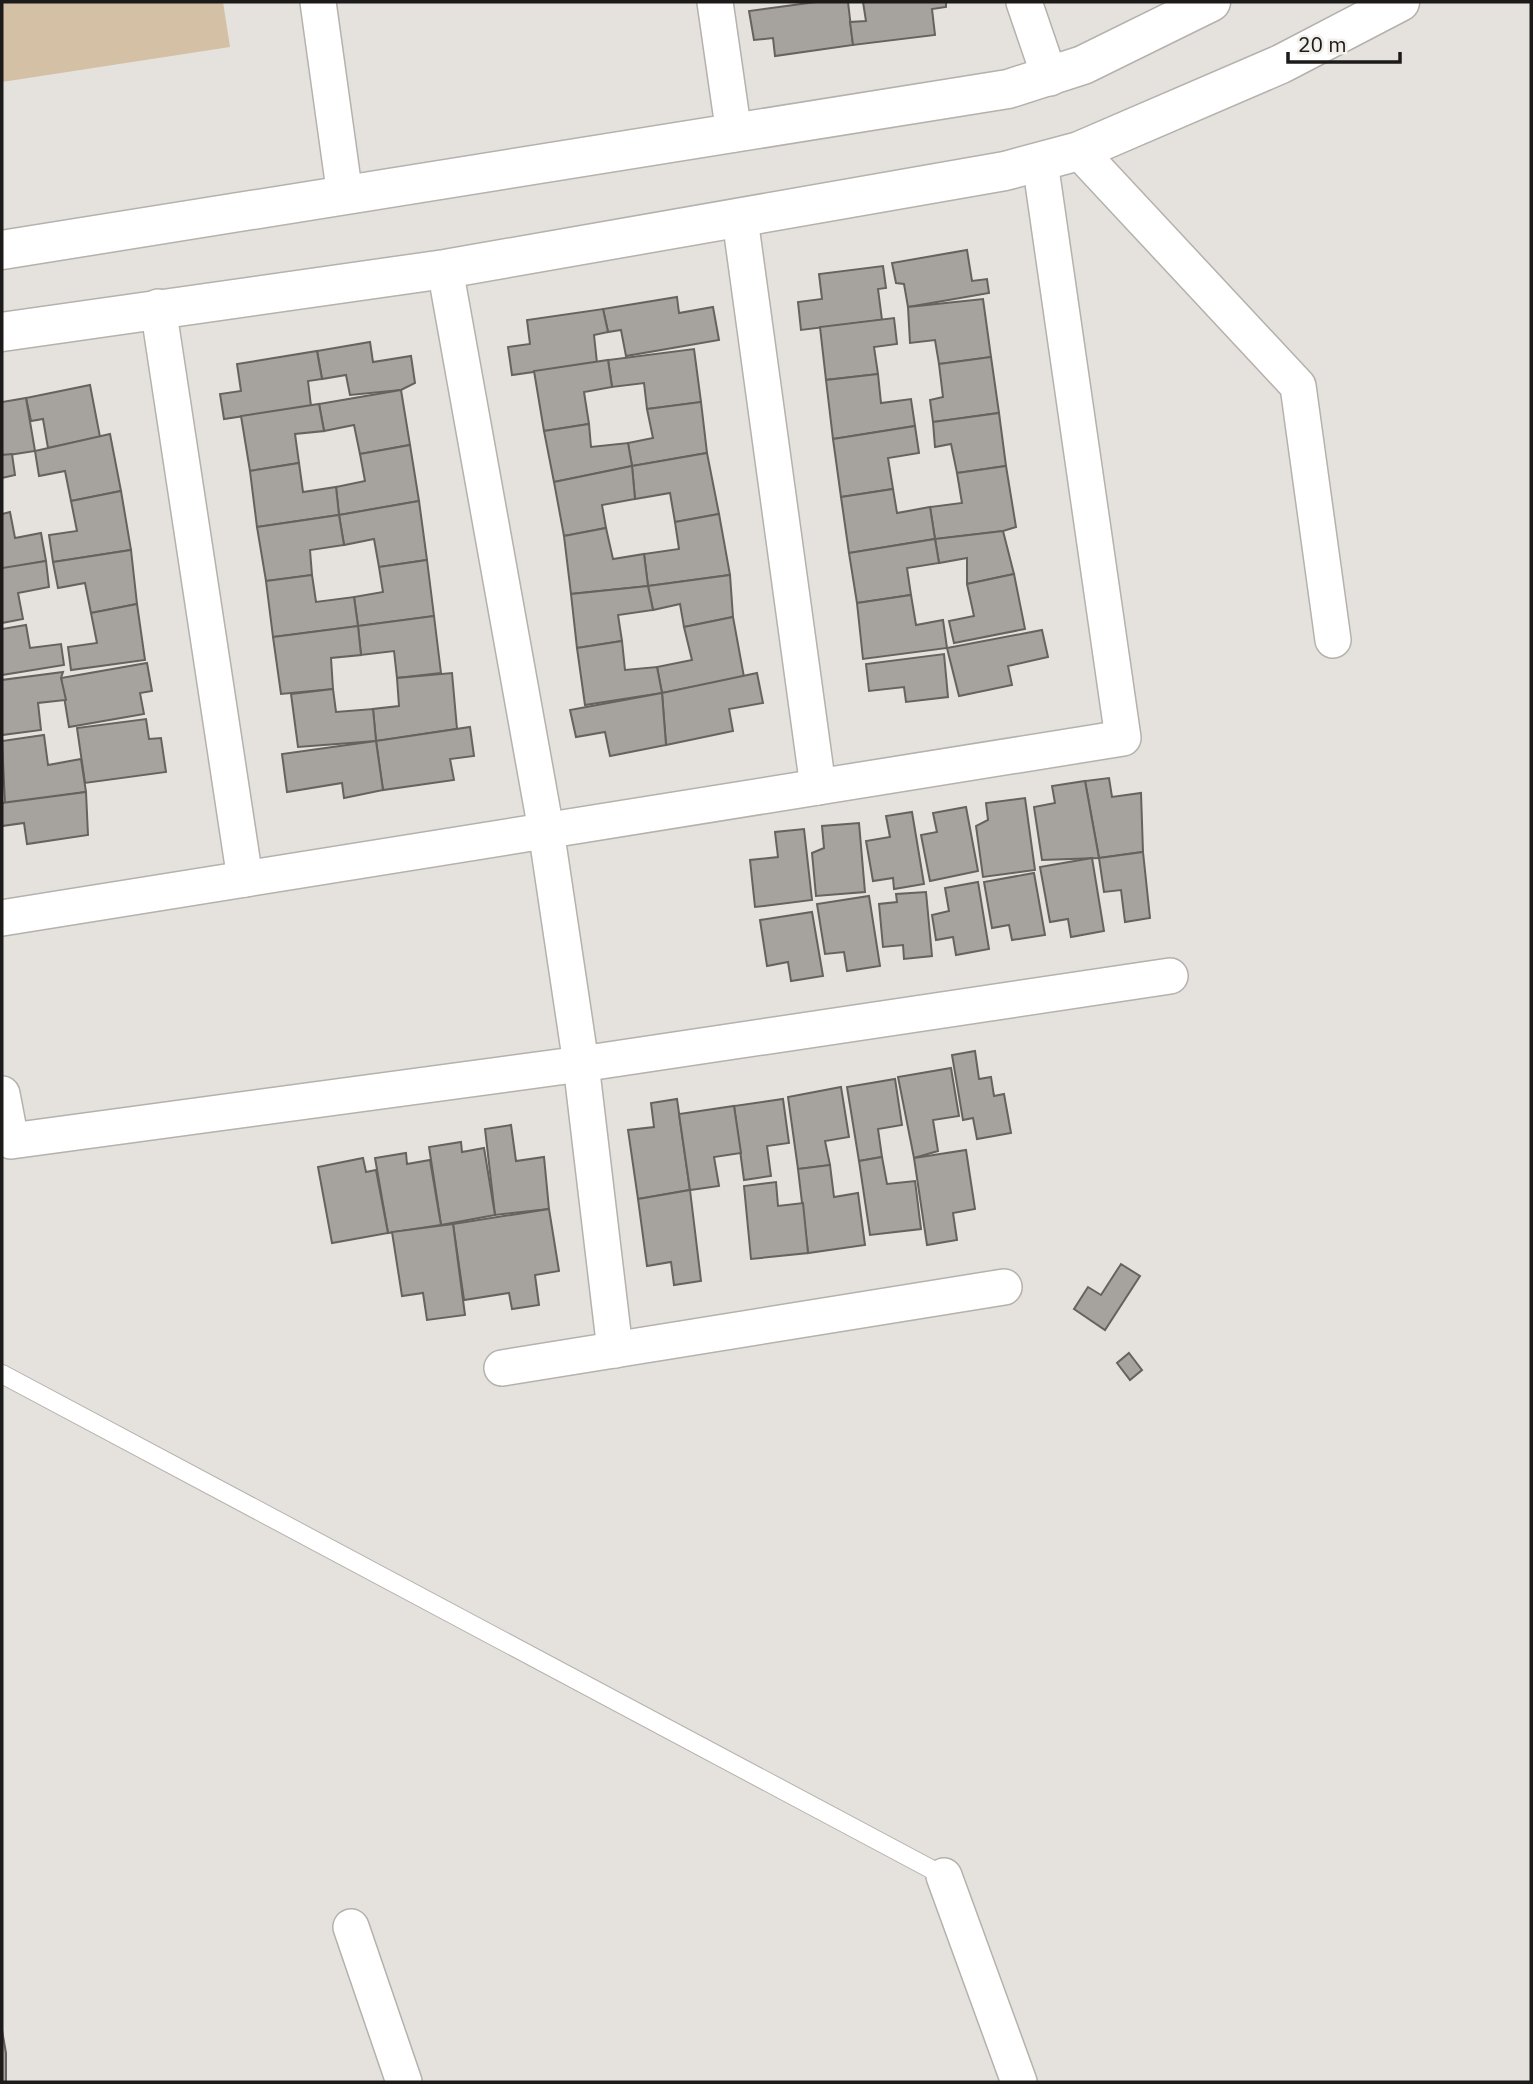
<svg xmlns="http://www.w3.org/2000/svg" width="1533" height="2084" font-family="'IBM Plex Sans',sans-serif">
<style>
.green{fill:#d4c0a5}
.building{fill:#a6a29d;stroke:#66625e;stroke-width:2}
.lines{fill:none;stroke-linecap:round;stroke-linejoin:round}
.lane-casing{stroke:#b5b1ac;stroke-width:20}
.street-casing{stroke:#b5b1ac;stroke-width:38}
.secondary-casing{stroke:#b5b1ac;stroke-width:41}
.lane{stroke:#fff;stroke-width:18}
.street{stroke:#fff;stroke-width:35}
.secondary{stroke:#fff;stroke-width:38}
</style>
<rect width="100%" height="100%" fill="#e5e2dd"/>
<!-- green -->
<path class="green" d="M 2,2 L 223,2 L 230,47 L 2,82 Z"/>
<!-- building -->
<g class="building">
<path d="M 816,2 L 848,2 L 853,45 L 775,56 L 773,38 L 754,40 L 749,11 Z"/>
<path d="M 863,2 L 946,2 L 946,7 L 932,9 L 935,35 L 853,45 L 850,22 L 866,21 Z"/>
<path d="M 967,250 L 972,281 L 987,279 L 989,293 L 908,307 L 904,284 L 896,283 L 892,263 Z"/>
<path d="M 883,266 L 886,288 L 878,289 L 882,320 L 801,330 L 798,302 L 822,299 L 819,274 Z"/>
<path d="M 677,297 L 679,313 L 713,307 L 719,340 L 626,356 L 621,330 L 608,332 L 603,309 Z"/>
<path d="M 983,299 L 991,357 L 939,364 L 935,340 L 910,343 L 908,307 Z"/>
<path d="M 603,309 L 608,332 L 594,335 L 597,363 L 512,375 L 508,347 L 530,344 L 527,320 Z"/>
<path d="M 894,318 L 897,344 L 874,347 L 878,374 L 826,380 L 820,327 Z"/>
<path d="M 370,342 L 373,362 L 411,356 L 415,383 L 401,390 L 350,395 L 346,375 L 322,379 L 317,351 Z"/>
<path d="M 694,349 L 701,402 L 647,409 L 644,383 L 612,387 L 608,360 Z"/>
<path d="M 317,351 L 322,379 L 308,381 L 311,406 L 224,419 L 220,394 L 241,391 L 237,364 Z"/>
<path d="M 991,357 L 999,413 L 933,422 L 930,400 L 943,397 L 939,364 Z"/>
<path d="M 608,360 L 612,387 L 584,392 L 589,424 L 544,431 L 534,371 Z"/>
<path d="M 878,374 L 881,403 L 911,399 L 915,426 L 833,439 L 826,380 Z"/>
<path d="M 90,385 L 100,437 L 48,448 L 43,419 L 31,421 L 26,398 Z"/>
<path d="M 401,390 L 410,445 L 360,454 L 354,425 L 324,431 L 319,404 Z"/>
<path d="M 26,398 L 35,451 L 2,456 L 2,402 Z"/>
<path d="M 701,402 L 707,453 L 632,466 L 628,443 L 653,438 L 647,409 Z"/>
<path d="M 319,404 L 324,431 L 295,434 L 299,463 L 250,471 L 241,416 Z"/>
<path d="M 999,413 L 1006,466 L 957,473 L 951,444 L 935,447 L 933,422 Z"/>
<path d="M 589,424 L 591,447 L 628,443 L 632,466 L 554,482 L 544,431 Z"/>
<path d="M 915,426 L 919,453 L 888,458 L 893,489 L 841,497 L 833,439 Z"/>
<path d="M 110,434 L 121,491 L 71,501 L 65,471 L 39,476 L 35,451 Z"/>
<path d="M 410,445 L 419,501 L 339,515 L 336,487 L 365,481 L 360,454 Z"/>
<path d="M 707,453 L 719,514 L 675,522 L 670,493 L 635,499 L 632,466 Z"/>
<path d="M 12,454 L 15,475 L 2,478 L 2,455 Z"/>
<path d="M 299,463 L 303,492 L 336,487 L 339,515 L 257,527 L 250,471 Z"/>
<path d="M 632,466 L 635,499 L 602,505 L 606,528 L 564,536 L 554,482 Z"/>
<path d="M 1006,466 L 1016,527 L 1003,531 L 935,539 L 930,507 L 962,503 L 957,473 Z"/>
<path d="M 893,489 L 897,513 L 930,507 L 935,539 L 849,553 L 841,497 Z"/>
<path d="M 121,491 L 131,550 L 53,562 L 49,535 L 77,531 L 71,501 Z"/>
<path d="M 419,501 L 427,560 L 379,567 L 374,539 L 344,545 L 339,515 Z"/>
<path d="M 10,512 L 15,538 L 41,533 L 46,561 L 2,569 L 2,514 Z"/>
<path d="M 719,514 L 730,575 L 648,586 L 644,554 L 679,549 L 675,522 Z"/>
<path d="M 339,515 L 344,545 L 310,550 L 312,575 L 266,581 L 257,527 Z"/>
<path d="M 606,528 L 613,559 L 644,554 L 648,586 L 571,594 L 564,536 Z"/>
<path d="M 1003,531 L 1014,574 L 967,584 L 967,558 L 939,563 L 935,539 Z"/>
<path d="M 935,539 L 939,563 L 907,568 L 911,595 L 857,603 L 849,553 Z"/>
<path d="M 131,550 L 137,604 L 91,613 L 85,583 L 58,588 L 53,562 Z"/>
<path d="M 427,560 L 434,616 L 358,626 L 354,597 L 383,592 L 379,567 Z"/>
<path d="M 46,561 L 49,587 L 18,593 L 23,619 L 2,623 L 2,568 Z"/>
<path d="M 1014,574 L 1025,629 L 954,643 L 949,621 L 974,616 L 967,584 Z"/>
<path d="M 312,575 L 316,602 L 354,597 L 358,626 L 273,637 L 266,581 Z"/>
<path d="M 730,575 L 733,617 L 684,627 L 680,604 L 653,610 L 648,586 Z"/>
<path d="M 648,586 L 653,610 L 618,615 L 622,641 L 577,648 L 571,594 Z"/>
<path d="M 911,595 L 916,625 L 943,620 L 947,648 L 863,659 L 857,603 Z"/>
<path d="M 137,604 L 145,660 L 71,670 L 68,647 L 97,643 L 91,613 Z"/>
<path d="M 434,616 L 441,673 L 397,678 L 394,651 L 361,655 L 358,626 Z"/>
<path d="M 733,617 L 744,677 L 662,693 L 657,667 L 692,660 L 684,627 Z"/>
<path d="M 26,625 L 30,648 L 61,644 L 64,665 L 2,675 L 2,629 Z"/>
<path d="M 358,626 L 361,655 L 331,658 L 333,689 L 281,694 L 273,637 Z"/>
<path d="M 1042,630 L 1048,657 L 1008,666 L 1012,685 L 959,696 L 947,648 Z"/>
<path d="M 622,641 L 625,670 L 657,667 L 662,693 L 585,705 L 577,648 Z"/>
<path d="M 944,654 L 948,697 L 906,702 L 904,687 L 869,691 L 866,664 Z"/>
<path d="M 147,663 L 152,691 L 140,693 L 144,714 L 69,727 L 61,678 Z"/>
<path d="M 63,672 L 61,678 L 66,700 L 38,703 L 41,730 L 2,735 L 2,680 Z"/>
<path d="M 452,673 L 457,729 L 376,741 L 373,709 L 399,706 L 397,678 Z"/>
<path d="M 757,673 L 763,703 L 729,709 L 733,731 L 666,745 L 662,693 Z"/>
<path d="M 333,689 L 336,712 L 373,709 L 376,741 L 298,747 L 291,694 Z"/>
<path d="M 662,693 L 666,745 L 610,756 L 605,732 L 576,737 L 570,710 Z"/>
<path d="M 146,719 L 149,739 L 161,738 L 166,772 L 85,783 L 77,728 Z"/>
<path d="M 470,727 L 474,756 L 450,759 L 454,780 L 383,790 L 376,741 Z"/>
<path d="M 44,735 L 48,765 L 81,759 L 86,792 L 5,804 L 2,741 Z"/>
<path d="M 376,741 L 383,790 L 344,798 L 342,783 L 287,792 L 282,754 Z"/>
<path d="M 1109,778 L 1112,797 L 1141,793 L 1143,852 L 1099,858 L 1085,781 Z"/>
<path d="M 1085,781 L 1099,858 L 1042,860 L 1034,807 L 1055,803 L 1052,786 Z"/>
<path d="M 86,792 L 88,835 L 27,844 L 24,823 L 2,826 L 2,803 Z"/>
<path d="M 1025,798 L 1035,870 L 983,877 L 976,826 L 988,820 L 986,803 Z"/>
<path d="M 966,807 L 978,871 L 930,881 L 921,835 L 937,832 L 933,813 Z"/>
<path d="M 912,812 L 924,884 L 894,889 L 893,878 L 873,881 L 866,841 L 890,837 L 886,816 Z"/>
<path d="M 859,823 L 865,892 L 816,896 L 812,853 L 824,848 L 822,826 Z"/>
<path d="M 804,829 L 812,900 L 755,907 L 750,860 L 778,857 L 775,832 Z"/>
<path d="M 1143,852 L 1150,918 L 1125,922 L 1121,890 L 1104,892 L 1099,858 Z"/>
<path d="M 1092,858 L 1104,931 L 1071,937 L 1068,919 L 1050,922 L 1040,867 Z"/>
<path d="M 1034,873 L 1045,935 L 1012,940 L 1009,925 L 992,928 L 984,882 Z"/>
<path d="M 978,882 L 989,949 L 956,955 L 953,937 L 936,940 L 932,915 L 949,911 L 945,888 Z"/>
<path d="M 926,892 L 932,956 L 904,959 L 903,945 L 883,947 L 879,904 L 897,902 L 896,894 Z"/>
<path d="M 869,896 L 880,966 L 847,971 L 844,952 L 825,954 L 817,904 Z"/>
<path d="M 812,912 L 823,976 L 791,981 L 788,962 L 767,966 L 760,920 Z"/>
<path d="M 975,1051 L 979,1079 L 991,1077 L 994,1096 L 1004,1094 L 1011,1133 L 977,1139 L 973,1118 L 963,1120 L 952,1055 Z"/>
<path d="M 951,1068 L 959,1116 L 933,1120 L 938,1151 L 914,1158 L 898,1077 Z"/>
<path d="M 895,1079 L 902,1125 L 878,1129 L 882,1157 L 859,1161 L 847,1087 Z"/>
<path d="M 841,1087 L 849,1137 L 825,1141 L 830,1165 L 798,1169 L 788,1097 Z"/>
<path d="M 677,1099 L 690,1190 L 638,1199 L 628,1130 L 654,1127 L 651,1103 Z"/>
<path d="M 783,1099 L 789,1143 L 767,1146 L 771,1176 L 744,1180 L 734,1106 Z"/>
<path d="M 734,1106 L 741,1153 L 714,1157 L 719,1186 L 690,1190 L 679,1114 Z"/>
<path d="M 511,1125 L 516,1161 L 544,1157 L 549,1209 L 495,1215 L 485,1129 Z"/>
<path d="M 461,1142 L 462,1152 L 484,1148 L 495,1215 L 441,1225 L 429,1147 Z"/>
<path d="M 966,1150 L 975,1209 L 953,1213 L 957,1240 L 927,1245 L 914,1158 Z"/>
<path d="M 406,1153 L 407,1164 L 430,1160 L 441,1225 L 388,1233 L 375,1158 Z"/>
<path d="M 882,1157 L 887,1184 L 915,1181 L 921,1229 L 870,1235 L 859,1161 Z"/>
<path d="M 363,1158 L 366,1172 L 376,1170 L 388,1233 L 332,1243 L 318,1167 Z"/>
<path d="M 830,1165 L 834,1197 L 858,1193 L 865,1245 L 808,1253 L 798,1169 Z"/>
<path d="M 776,1182 L 778,1206 L 803,1203 L 808,1253 L 751,1259 L 744,1186 Z"/>
<path d="M 690,1190 L 701,1281 L 674,1285 L 671,1262 L 647,1266 L 638,1199 Z"/>
<path d="M 549,1209 L 559,1271 L 535,1275 L 539,1305 L 512,1309 L 509,1293 L 464,1300 L 453,1224 Z"/>
<path d="M 453,1224 L 465,1315 L 427,1320 L 423,1293 L 402,1296 L 392,1232 Z"/>
<path d="M 1121,1264 L 1140,1276 L 1105,1330 L 1074,1309 L 1088,1287 L 1101,1295 Z"/>
<path d="M 1129,1353 L 1142,1370 L 1130,1380 L 1117,1363 Z"/>
<path d="M 2,2030 L 6,2053 L 6,2082 L 2,2082 Z"/>
</g>
<g class="lines">
<!-- lane casing -->
<g class="lane-casing">
<path id="lane" d="M 2,1374 L 944,1876"/>
</g>
<!-- street casing -->
<g class="street-casing">
<g id="street">
<path d="M 318,2 L 345,196"/>
<path d="M 715,2 L 734,134"/>
<path d="M 1024,2 L 1050,78"/>
<path d="M 1079,151 L 1298,386 L 1333,640"/>
<path d="M 740,219 L 818,787"/>
<path d="M 445,269 L 546,830 L 581,1064 L 615,1350"/>
<path d="M 158,307 L 245,879"/>
<path d="M 2,918 L 1123,738 L 1040,162"/>
<path d="M 2,1094 L 11,1141 L 581,1064 L 1170,976"/>
<path d="M 502,1368 L 1004,1287"/>
<path d="M 944,1876 L 1019,2082"/>
<path d="M 351,1927 L 404,2082"/>
</g>
</g>
<!-- secondary casing -->
<g class="secondary-casing">
<g id="secondary">
<path d="M 2,250 L 1008,89 L 1083,65 L 1211,2"/>
<path d="M 2,332 L 445,269 L 1005,171 L 1079,151 L 1281,64 L 1400,2"/>
</g>
</g>
<!-- lane -->
<use href="#lane" class="lane"/>
<!-- street -->
<use href="#street" class="street"/>
<!-- secondary -->
<use href="#secondary" class="secondary"/>
</g>
<!-- border -->
<rect width="1533" height="2084" fill="none" stroke="#1c1b19" stroke-width="7"/>
<!-- scale -->
<path d="M1288 52v10h112v-10" fill="none" stroke="#1c1b19" stroke-width="3.5"/>
<text x="1298" y="52" font-size="21" fill="#1c1b19" stroke="#f3efea" stroke-width="5" paint-order="stroke">20 m</text>
</svg>
